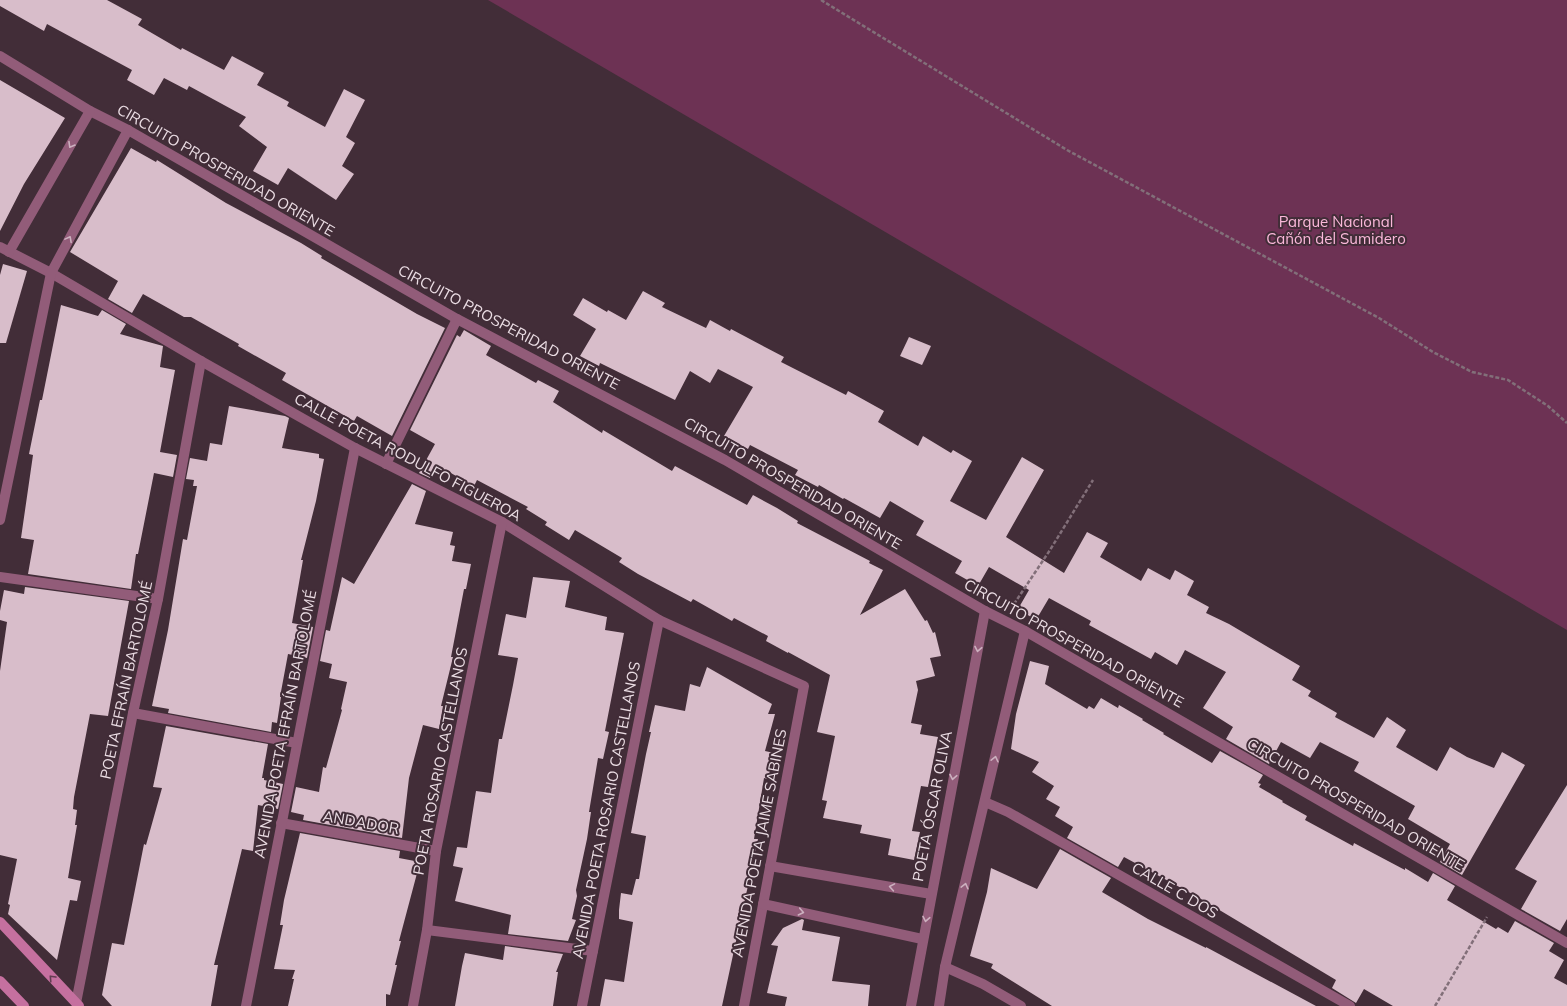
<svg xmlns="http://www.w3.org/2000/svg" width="1567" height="1006" font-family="Mulish,sans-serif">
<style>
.green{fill:#6d3254}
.building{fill:#d8bdca}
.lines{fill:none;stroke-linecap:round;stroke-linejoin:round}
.path{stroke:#826f79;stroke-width:2.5;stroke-dasharray:4 2;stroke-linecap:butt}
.street{stroke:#925c79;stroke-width:10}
.secondary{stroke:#c5709f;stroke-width:10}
.oneway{stroke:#ccb0bf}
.oneway2{stroke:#633e52}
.labels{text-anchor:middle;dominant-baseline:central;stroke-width:4;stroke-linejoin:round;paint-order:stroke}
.street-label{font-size:15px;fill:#ebdde4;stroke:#422d38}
.park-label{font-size:15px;fill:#fbb8da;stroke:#422d38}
</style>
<rect width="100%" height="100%" fill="#422d38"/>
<!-- green -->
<path class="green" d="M 488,0 L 1567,0 L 1567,630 Z"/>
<!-- building -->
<g class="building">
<path d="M 0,0 L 107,0 L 142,19 L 138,25 L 181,50 L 182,48 L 224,70 L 232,56 L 264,73 L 257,85 L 289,102 L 287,106 L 325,127 L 344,89 L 365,100 L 346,137 L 355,143 L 342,166 L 354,174 L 336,200 L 288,168 L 278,185 L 253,171 L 267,147 L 239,126 L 246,117 L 189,86 L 187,90 L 164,78 L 154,95 L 127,80 L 132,70 L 47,24 L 44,31 L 0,6 Z"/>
<path d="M 0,80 L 65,118 L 24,184 L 0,231 Z"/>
<path d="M 131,148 L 156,162 L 157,160 L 226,203 L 301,243 L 322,256 L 321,258 L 417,314 L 445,328 L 392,436 L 357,416 L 354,421 L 282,380 L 286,373 L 238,346 L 239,344 L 191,317 L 184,317 L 143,294 L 132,313 L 108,299 L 118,281 L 70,252 Z"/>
<path d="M 3,264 L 27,271 L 6,343 L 0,343 L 0,275 Z"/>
<path d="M 643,291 L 665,303 L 662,307 L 706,328 L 710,320 L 730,331 L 731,329 L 784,357 L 781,362 L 846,395 L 848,391 L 884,411 L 878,422 L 918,446 L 923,436 L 951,453 L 953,450 L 972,461 L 950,501 L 986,520 L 1022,457 L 1044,470 L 1006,537 L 1064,573 L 1087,532 L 1108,543 L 1100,557 L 1141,581 L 1148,568 L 1170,580 L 1175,570 L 1194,581 L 1187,595 L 1209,607 L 1206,613 L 1229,624 L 1300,666 L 1292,680 L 1311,691 L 1308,696 L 1337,713 L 1335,717 L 1374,738 L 1387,717 L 1406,730 L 1396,747 L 1437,771 L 1450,747 L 1467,757 L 1494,768 L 1502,752 L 1525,765 L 1462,875 L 1440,862 L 1450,844 L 1408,819 L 1415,806 L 1354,771 L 1359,762 L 1320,742 L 1310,758 L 1281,742 L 1269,764 L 1226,739 L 1233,727 L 1203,708 L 1226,672 L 1185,650 L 1177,665 L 1155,652 L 1151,659 L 1089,625 L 1091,621 L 1049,598 L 1036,620 L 1018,609 L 1029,590 L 989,567 L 978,586 L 955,573 L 962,561 L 916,535 L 924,521 L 890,501 L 880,518 L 844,498 L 843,499 L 819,485 L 818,487 L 795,475 L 798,470 L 750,445 L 748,449 L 724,436 L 753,387 L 718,369 L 710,383 L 690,371 L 675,400 L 600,363 L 599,366 L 580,356 L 596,329 L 573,315 L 583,298 L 607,312 L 608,310 L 626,320 Z"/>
<path d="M 61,305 L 98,316 L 102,310 L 126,324 L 120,334 L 163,346 L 160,367 L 175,370 L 160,452 L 177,455 L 173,477 L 154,473 L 138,554 L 136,554 L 131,589 L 28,574 L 34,540 L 21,538 L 33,455 L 29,454 L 40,400 L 42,400 Z"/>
<path d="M 464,330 L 491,346 L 486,355 L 536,383 L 538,380 L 559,391 L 553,402 L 602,433 L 603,430 L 672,471 L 675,466 L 747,505 L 753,495 L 777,508 L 798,521 L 797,523 L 870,561 L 869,563 L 883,570 L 860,615 L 905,589 L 925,621 L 927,620 L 933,633 L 935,632 L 941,656 L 930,658 L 935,676 L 916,681 L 918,690 L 911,723 L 922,725 L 920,734 L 938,737 L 928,787 L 921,786 L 912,831 L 920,832 L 914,860 L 888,855 L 891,839 L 860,833 L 862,825 L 823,818 L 827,801 L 822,800 L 835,736 L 817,732 L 830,675 L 788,652 L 788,653 L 766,641 L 768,636 L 734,618 L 732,621 L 693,599 L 691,602 L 638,574 L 619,562 L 622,558 L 575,530 L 569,540 L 545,525 L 547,522 L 526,509 L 528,507 L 477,480 L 474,486 L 449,472 L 448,474 L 434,466 L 430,478 L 419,473 L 435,444 L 410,430 L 457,335 L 460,337 Z"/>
<path d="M 909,337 L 931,346 L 922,365 L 900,356 Z"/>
<path d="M 229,406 L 285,416 L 289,418 L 282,448 L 319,454 L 319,458 L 324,459 L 316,501 L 301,560 L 303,560 L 292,623 L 313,627 L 307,658 L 288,654 L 280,697 L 281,697 L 277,723 L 272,722 L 271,732 L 168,713 L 169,709 L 152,706 L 168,630 L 183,539 L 187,540 L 197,486 L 193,486 L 194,480 L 186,479 L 190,458 L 207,461 L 210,443 L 222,445 Z"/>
<path d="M 412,484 L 426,491 L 415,524 L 453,532 L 450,545 L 455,546 L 452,561 L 471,564 L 466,589 L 464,589 L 451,657 L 453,657 L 441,706 L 443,706 L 439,729 L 423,725 L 409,778 L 402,838 L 303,820 L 304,815 L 291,812 L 296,787 L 319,792 L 323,767 L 326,768 L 342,710 L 341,709 L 347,682 L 329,678 L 332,664 L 320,661 L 326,630 L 330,631 L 342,577 L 354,584 Z"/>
<path d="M 533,577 L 570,581 L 565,607 L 607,617 L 605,630 L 624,633 L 605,731 L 609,732 L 603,759 L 598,758 L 589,812 L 591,812 L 587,839 L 576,890 L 577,896 L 572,919 L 576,920 L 568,941 L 508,934 L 511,915 L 455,901 L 463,868 L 453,866 L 457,847 L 467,848 L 476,791 L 491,793 L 499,739 L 502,739 L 513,685 L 518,658 L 498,655 L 506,614 L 526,618 Z"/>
<path d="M 25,587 L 129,601 L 108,716 L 90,714 L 74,797 L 73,809 L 77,810 L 75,825 L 77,825 L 68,878 L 81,881 L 77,901 L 70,900 L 57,960 L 8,914 L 10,905 L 8,904 L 17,859 L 0,855 L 0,671 L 7,622 L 0,620 L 0,611 L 4,590 L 24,594 Z"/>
<path d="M 1030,661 L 1049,666 L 1045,684 L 1087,709 L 1089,706 L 1094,709 L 1101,698 L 1118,708 L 1119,705 L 1143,719 L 1142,720 L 1164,733 L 1163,734 L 1212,763 L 1220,751 L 1263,775 L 1258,783 L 1261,784 L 1259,787 L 1283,801 L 1282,802 L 1307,816 L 1305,820 L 1353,846 L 1354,843 L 1405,870 L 1405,868 L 1428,882 L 1433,873 L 1455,886 L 1447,900 L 1496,929 L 1498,927 L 1508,933 L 1515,921 L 1554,943 L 1549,951 L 1564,960 L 1554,978 L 1567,985 L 1567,1006 L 1393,1006 L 1364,989 L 1356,1003 L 1332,988 L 1336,980 L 1196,896 L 1124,857 L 1118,867 L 1067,838 L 1073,827 L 1055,816 L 1060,807 L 1046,799 L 1054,786 L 1032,772 L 1039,762 L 1011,749 L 1016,714 Z"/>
<path d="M 707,667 L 772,704 L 768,714 L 775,714 L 765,751 L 774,753 L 768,779 L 764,778 L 754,839 L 758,839 L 722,1006 L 600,1006 L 605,979 L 624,982 L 633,922 L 619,919 L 619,910 L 621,893 L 632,895 L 636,879 L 639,879 L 646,836 L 631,833 L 646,754 L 651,732 L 649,732 L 655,705 L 685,711 L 690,684 L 700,687 Z"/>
<path d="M 166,726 L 268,744 L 262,778 L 264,778 L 264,780 L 283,784 L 278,809 L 258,805 L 253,851 L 242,849 L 214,965 L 218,965 L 211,1006 L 112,1006 L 102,995 L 112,943 L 124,945 L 144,844 L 146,845 L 162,788 L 153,787 Z"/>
<path d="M 1567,785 L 1567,919 L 1560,931 L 1521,909 L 1537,881 L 1515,869 Z"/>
<path d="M 300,833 L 400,851 L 399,858 L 420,862 L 399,941 L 401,941 L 395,965 L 397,965 L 390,995 L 386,994 L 386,1006 L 288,1006 L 294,979 L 292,979 L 295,970 L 274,969 L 283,925 L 280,925 L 284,900 Z"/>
<path d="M 1060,849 L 1111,878 L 1102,892 L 1148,919 L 1206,948 L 1206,947 L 1316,1006 L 1052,1006 L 991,968 L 993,964 L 970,956 L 987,892 L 991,868 L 1037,889 Z"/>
<path d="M 802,919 L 804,920 L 802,930 L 840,937 L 832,981 L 870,985 L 868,1006 L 785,1006 L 787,997 L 767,993 L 778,946 L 771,945 L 783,928 Z"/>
<path d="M 505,946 L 563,954 L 556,972 L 558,972 L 553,1006 L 455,1006 L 462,966 L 465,953 L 503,960 Z"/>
</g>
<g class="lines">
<!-- path -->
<g class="path">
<path d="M 821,0 L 1067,150 L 1379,318 L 1433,352 L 1472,372 L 1508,380 L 1548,406 L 1567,423"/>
<path d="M 1014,604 L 1050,550 L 1093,480"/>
<path d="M 1435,1006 L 1487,917"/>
</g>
<!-- street -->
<g class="street">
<path d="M 0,56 L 90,111 L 128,130 L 457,319 L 725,460 L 985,611 L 1025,631 L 1567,943"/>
<path d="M 0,247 L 51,273 L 201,361 L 355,448 L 502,522 L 659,620 L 804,686 L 744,1006"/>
<path d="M 9,252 L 90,111"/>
<path d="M 386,464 L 457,319"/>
<path d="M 0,520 L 51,273 L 128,130"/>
<path d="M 0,577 L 158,599"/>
<path d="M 133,713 L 297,743"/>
<path d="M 985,802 L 1008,812 L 1350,1006"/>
<path d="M 281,823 L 436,851"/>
<path d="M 770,866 L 931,894"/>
<path d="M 763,904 L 922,939"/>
<path d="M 427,930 L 593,951"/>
<path d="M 945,967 L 983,984 L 1021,1006"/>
<path d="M 76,1003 L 133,713 L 158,599 L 201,361"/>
<path d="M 246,1006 L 355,448"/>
<path d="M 413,1006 L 427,930 L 436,851 L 502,522"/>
<path d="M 582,1006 L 659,620"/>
<path d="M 911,1006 L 985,611"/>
<path d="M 939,1006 L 945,967 L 1025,631"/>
</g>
<!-- secondary -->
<g class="secondary">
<path d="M 0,922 L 79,1006"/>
<path d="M 0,981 L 24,1006"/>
</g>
</g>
<!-- one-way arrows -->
<defs><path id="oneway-chevron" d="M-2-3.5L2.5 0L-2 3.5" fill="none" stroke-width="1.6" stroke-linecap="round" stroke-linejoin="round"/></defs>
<g class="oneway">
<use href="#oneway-chevron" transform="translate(71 145) rotate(120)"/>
<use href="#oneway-chevron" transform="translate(69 239) rotate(-62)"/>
<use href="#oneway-chevron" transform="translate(978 649) rotate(101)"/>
<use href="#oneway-chevron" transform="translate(995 759) rotate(-77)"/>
<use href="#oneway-chevron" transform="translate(953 777) rotate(101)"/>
<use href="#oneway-chevron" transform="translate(965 886) rotate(-76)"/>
<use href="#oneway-chevron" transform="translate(892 887) rotate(-170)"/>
<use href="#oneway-chevron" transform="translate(801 912) rotate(12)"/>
<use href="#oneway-chevron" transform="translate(926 919) rotate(101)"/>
</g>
<use class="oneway2" href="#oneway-chevron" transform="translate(52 978) rotate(-133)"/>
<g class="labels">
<!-- street labels -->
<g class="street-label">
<text transform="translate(226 170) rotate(30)">CIRCUITO PROSPERIDAD ORIENTE</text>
<text transform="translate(509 327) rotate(28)">CIRCUITO PROSPERIDAD ORIENTE</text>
<text transform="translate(408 457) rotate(28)">CALLE POETA RODULFO FIGUEROA</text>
<text transform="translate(793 483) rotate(30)">CIRCUITO PROSPERIDAD ORIENTE</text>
<text transform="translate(1074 643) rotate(29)">CIRCUITO PROSPERIDAD ORIENTE</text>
<text transform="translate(126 680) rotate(-78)">POETA EFRAÍN BARTOLOMÉ</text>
<text transform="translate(285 724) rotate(-79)">AVENIDA POETA EFRAÍN BARTOLOMÉ</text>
<text transform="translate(440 761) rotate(-79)">POETA ROSARIO CASTELLANOS</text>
<text transform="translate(1356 804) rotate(30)">CIRCUITO PROSPERIDAD ORIENTE</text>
<text transform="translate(932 806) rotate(-79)">POETA ÓSCAR OLIVA</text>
<text transform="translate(606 810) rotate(-79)">AVENIDA POETA ROSARIO CASTELLANOS</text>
<text transform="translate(361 822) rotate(10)">ANDADOR</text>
<text transform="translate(759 843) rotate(-79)">AVENIDA POETA JAIME SABINES</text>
<text transform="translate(1175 890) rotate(30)">CALLE C DOS</text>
</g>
<!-- park labels -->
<g class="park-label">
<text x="1336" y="221">Parque Nacional<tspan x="1336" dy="17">Cañón del Sumidero</tspan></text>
</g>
</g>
</svg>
